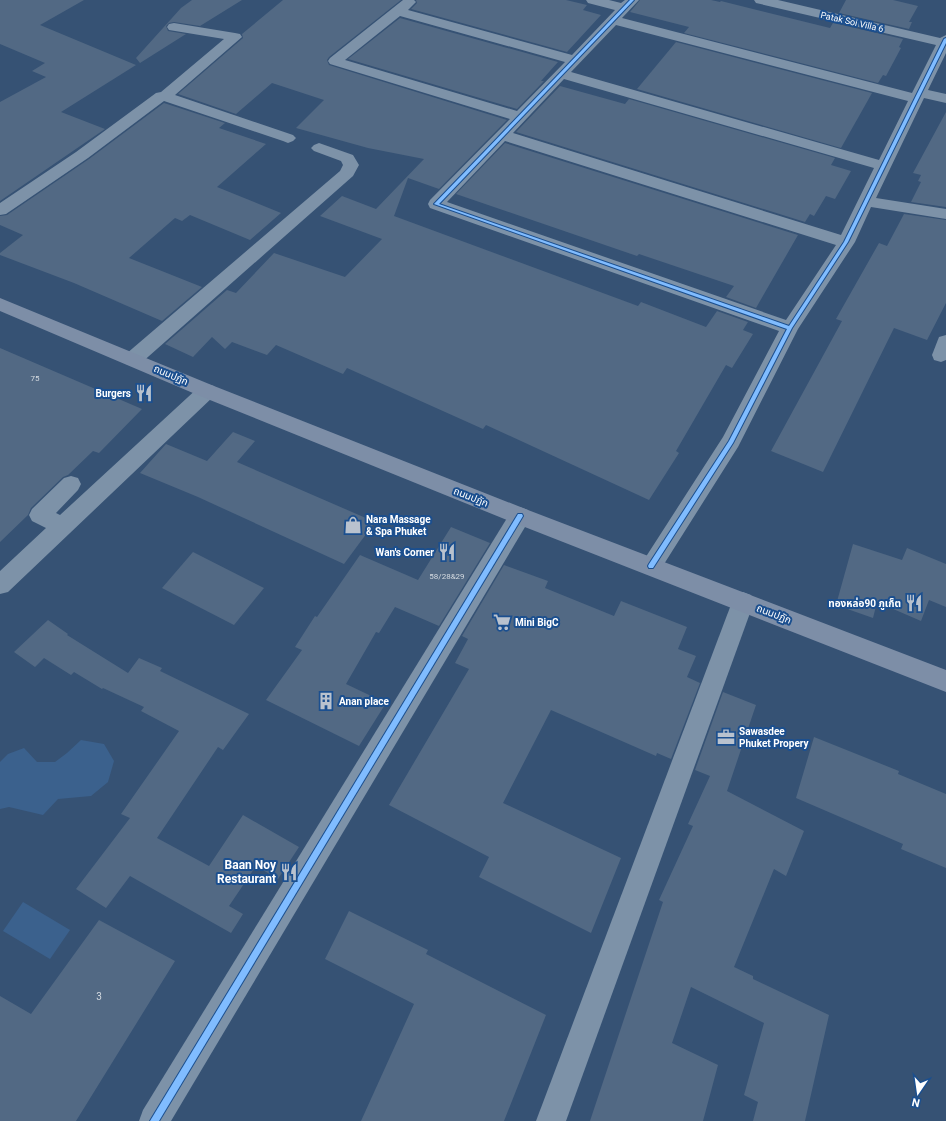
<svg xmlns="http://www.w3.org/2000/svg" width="946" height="1121" font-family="Roboto,'Noto Sans Thai',sans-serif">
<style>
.water{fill:#3b618d}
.building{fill:#526984}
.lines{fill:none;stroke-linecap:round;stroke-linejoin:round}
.minor{fill:#7d92a8;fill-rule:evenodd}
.major{fill:#7d8ea7;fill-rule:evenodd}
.cycleway-casing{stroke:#1b4f8f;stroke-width:2}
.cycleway{fill:#80bcff;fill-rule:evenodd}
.labels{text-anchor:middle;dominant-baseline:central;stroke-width:4;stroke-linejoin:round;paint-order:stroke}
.number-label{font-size:8px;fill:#d4dae0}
.far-street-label{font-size:9px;fill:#fff;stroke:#1b4f8f}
.street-label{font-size:10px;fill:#fff;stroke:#1b4f8f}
.poi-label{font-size:10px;font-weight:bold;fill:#fff;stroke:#1b4f8f;text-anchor:start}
.near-number-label{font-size:10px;fill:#d4dae0}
.near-poi-label{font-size:12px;font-weight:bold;fill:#fff;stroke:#1b4f8f;text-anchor:end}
</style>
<rect width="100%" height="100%" fill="#365274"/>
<!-- water -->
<g class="water">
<path d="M 81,740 L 104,744 L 114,761 L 108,782 L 91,796 L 58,799 L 43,815 L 9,807 L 0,809 L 0,762 L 8,754 L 24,748 L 37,762 L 55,762 L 67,753 Z"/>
<path d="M 23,902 L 70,930 L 50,959 L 3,931 Z"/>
</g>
<!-- building -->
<g class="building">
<path d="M 0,0 L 84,0 L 40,25 L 136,65 L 61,112 L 105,129 L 0,201 L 0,102 L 46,77 L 32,71 L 45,63 L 0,44 Z"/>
<path d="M 192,0 L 242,0 L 200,26 L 174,22 L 169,23 L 166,26 L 168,31 L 186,34 L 140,63 L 136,58 L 181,8 Z"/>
<path d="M 283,0 L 401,0 L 329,57 L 327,60 L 329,65 L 507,120 L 439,189 L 408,178 L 394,216 L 638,306 L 641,302 L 706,327 L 717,311 L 748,322 L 743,330 L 753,334 L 732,368 L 726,365 L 676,451 L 679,453 L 649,500 L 486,425 L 483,429 L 347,368 L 343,374 L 276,345 L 267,355 L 232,342 L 225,349 L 212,337 L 193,357 L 165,344 L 227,290 L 236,293 L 274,253 L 345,277 L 382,239 L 320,216 L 342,196 L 376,209 L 424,159 L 368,148 L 296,128 L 324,100 L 272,83 L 236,114 L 178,94 L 243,38 L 242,34 Z"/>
<path d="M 416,0 L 566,0 L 587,5 L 583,10 L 601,15 L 567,52 L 411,9 L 417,3 Z"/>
<path d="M 640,0 L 711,0 L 720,2 L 721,1 L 830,28 L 833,23 L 903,39 L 899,47 L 901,48 L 886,76 L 883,75 L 878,83 L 684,33 L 689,27 L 630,12 Z"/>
<path d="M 846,0 L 893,0 L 918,6 L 909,22 L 912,22 L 909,29 L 839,13 Z"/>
<path d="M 400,18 L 558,62 L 541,81 L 544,81 L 517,109 L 348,59 Z"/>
<path d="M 676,42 L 872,93 L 841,148 L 637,89 Z"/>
<path d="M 560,86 L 625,104 L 629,99 L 835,158 L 831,165 L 851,171 L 835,199 L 826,196 L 814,216 L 810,214 L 805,222 L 516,132 Z"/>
<path d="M 164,103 L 225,123 L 219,128 L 266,144 L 217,187 L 281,213 L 250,240 L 190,215 L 182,221 L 175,218 L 129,258 L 202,287 L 162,321 L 74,283 L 0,255 L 0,253 L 23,235 L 0,225 L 0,216 L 7,215 L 89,159 Z"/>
<path d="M 946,112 L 946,207 L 911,202 L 921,182 L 918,181 L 921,175 L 913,173 Z"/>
<path d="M 505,143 L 798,235 L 756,308 L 726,297 L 734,286 L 639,254 L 637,256 L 456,194 Z"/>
<path d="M 904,214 L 946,220 L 946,303 L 927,340 L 894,328 L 823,472 L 771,451 L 842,321 L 836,319 L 879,243 L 887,246 Z"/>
<path d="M 0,348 L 142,409 L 99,453 L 93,451 L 68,475 L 63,477 L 31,508 L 28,515 L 0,542 Z"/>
<path d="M 233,432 L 255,441 L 237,462 L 375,522 L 344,564 L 198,497 L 140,473 L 166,444 L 207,461 Z"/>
<path d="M 451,527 L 490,543 L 439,626 L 395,607 L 379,633 L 376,632 L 346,684 L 386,703 L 359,746 L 266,700 L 302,650 L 295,647 L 315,616 L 317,617 L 360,555 L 418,580 Z"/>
<path d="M 853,544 L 902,560 L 907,548 L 946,564 L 946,607 L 929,600 L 921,621 L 877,602 L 873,618 L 836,605 Z"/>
<path d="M 193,552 L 264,588 L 234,625 L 162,588 Z"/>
<path d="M 504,565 L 548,581 L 545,588 L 614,616 L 621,601 L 687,627 L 678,649 L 696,656 L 687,677 L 700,683 L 671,759 L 657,753 L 656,756 L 551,710 L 503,803 L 621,858 L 591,933 L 479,877 L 489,857 L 389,805 L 469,669 L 455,663 L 468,639 L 462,636 Z"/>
<path d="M 48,620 L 68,634 L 67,635 L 128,673 L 139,658 L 162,668 L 160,671 L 249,714 L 223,750 L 218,747 L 157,838 L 209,866 L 243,815 L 299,847 L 278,879 L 256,866 L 229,906 L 243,914 L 231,933 L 130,876 L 106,908 L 76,889 L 130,818 L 121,814 L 179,731 L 141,711 L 144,707 L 103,688 L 102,689 L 74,672 L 71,675 L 44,658 L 35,667 L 14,652 Z"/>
<path d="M 723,692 L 756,705 L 727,791 L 804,831 L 786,876 L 774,869 L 734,967 L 753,976 L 753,979 L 829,1015 L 805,1121 L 753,1121 L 758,1102 L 744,1095 L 764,1023 L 691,987 L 672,1043 L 718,1065 L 703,1121 L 590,1121 L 663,902 L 659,900 L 693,826 L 688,824 L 710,776 L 695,770 Z"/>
<path d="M 814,737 L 899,771 L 898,774 L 946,794 L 946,868 L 901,849 L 903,844 L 796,798 Z"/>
<path d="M 349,911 L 428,950 L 426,954 L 546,1015 L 504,1121 L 361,1121 L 414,1004 L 325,959 Z"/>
<path d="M 99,920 L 175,961 L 76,1121 L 0,1121 L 0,996 L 31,1014 Z"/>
</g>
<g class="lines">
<!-- minor -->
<g class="minor">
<path d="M 403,0 L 414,0 L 416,2 L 408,10 L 572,55 L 615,10 L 588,3 L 586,0 L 609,0 L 621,3 L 625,0 L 639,0 L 622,18 L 912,93 L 936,45 L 756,3 L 754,0 L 778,0 L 940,38 L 946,35 L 946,53 L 928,90 L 946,94 L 946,103 L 924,98 L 876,198 L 946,209 L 946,219 L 871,207 L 855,242 L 798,329 L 738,447 L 659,572 L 651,575 L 643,572 L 640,566 L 723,437 L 779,331 L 430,208 L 428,204 L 430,200 L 510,119 L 330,64 L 328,61 L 330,58 ZM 400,16 L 565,62 L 517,111 L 345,60 ZM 616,25 L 908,101 L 879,160 L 571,72 ZM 564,79 L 874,168 L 841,235 L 513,133 ZM 505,141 L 836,245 L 786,320 L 447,202 Z"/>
<path d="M 174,23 L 235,33 L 240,34 L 242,37 L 175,95 L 293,135 L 296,138 L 293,141 L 288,143 L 283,141 L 164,101 L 88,158 L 6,214 L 0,215 L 0,203 L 76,152 L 156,93 L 161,92 L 224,39 L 169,30 L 167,27 L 169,24 Z"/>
<path d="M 319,143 L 353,155 L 359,165 L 353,176 L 140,364 L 133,366 L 126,364 L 124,359 L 126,354 L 340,171 L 343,165 L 341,161 L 314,151 L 311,148 L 314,145 Z"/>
<path d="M 946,335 L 946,360 L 941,362 L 934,360 L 932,355 L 939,337 Z"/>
<path d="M 207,384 L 214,386 L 217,391 L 214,396 L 8,592 L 0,594 L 0,571 L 46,528 L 32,521 L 29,515 L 32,509 L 64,478 L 71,476 L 78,478 L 81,484 L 78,490 L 56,513 L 60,515 L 200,386 Z"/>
<path d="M 520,507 L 528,510 L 531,516 L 528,522 L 171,1121 L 139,1121 L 143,1110 L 512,510 Z"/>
<path d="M 743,592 L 751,595 L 754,602 L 566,1121 L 536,1121 L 732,602 L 735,595 Z"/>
</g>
<!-- major -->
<path class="major" d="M 0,298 L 214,386 L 528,510 L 946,670 L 946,692 L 512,522 L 200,396 L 0,311 Z"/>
<!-- cycleway casing -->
<g class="cycleway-casing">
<g id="cycleway">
<path d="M 630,0 L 634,0 L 439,204 L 789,326 L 844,242 L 944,39 L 946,38 L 946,43 L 848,242 L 792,328 L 733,443 L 653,568 L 649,568 L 648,566 L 649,564 L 729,441 L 787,329 L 434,204 Z"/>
<path d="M 518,514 L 522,514 L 523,516 L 159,1121 L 150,1121 Z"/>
</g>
</g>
<!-- cycleway -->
<use href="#cycleway" class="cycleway"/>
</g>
<!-- icons -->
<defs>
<g id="restaurant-bare" transform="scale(1.38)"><path d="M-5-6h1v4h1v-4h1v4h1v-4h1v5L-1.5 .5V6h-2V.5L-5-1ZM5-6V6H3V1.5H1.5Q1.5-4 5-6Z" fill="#b9c2ce" stroke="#1b4f8f" stroke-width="2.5" paint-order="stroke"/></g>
<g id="shop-bare" transform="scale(1.38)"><path d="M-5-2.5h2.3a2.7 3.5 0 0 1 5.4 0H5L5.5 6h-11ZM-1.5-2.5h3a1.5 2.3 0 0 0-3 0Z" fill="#b9c2ce" stroke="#1b4f8f" stroke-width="2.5" paint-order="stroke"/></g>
<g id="supermarket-bare" transform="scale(1.38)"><path d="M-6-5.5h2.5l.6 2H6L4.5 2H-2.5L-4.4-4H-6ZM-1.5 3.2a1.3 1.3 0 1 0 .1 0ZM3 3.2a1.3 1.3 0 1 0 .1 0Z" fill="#b9c2ce" stroke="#1b4f8f" stroke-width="2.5" paint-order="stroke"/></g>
<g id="building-bare" transform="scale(1.38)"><path d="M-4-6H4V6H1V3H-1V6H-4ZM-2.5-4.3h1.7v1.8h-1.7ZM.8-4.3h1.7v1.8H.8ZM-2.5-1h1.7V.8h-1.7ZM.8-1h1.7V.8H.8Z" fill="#b9c2ce" stroke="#1b4f8f" stroke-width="2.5" paint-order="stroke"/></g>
<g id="office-bare" transform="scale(1.38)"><path d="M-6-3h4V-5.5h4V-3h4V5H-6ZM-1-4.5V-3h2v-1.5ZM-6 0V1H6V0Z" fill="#b9c2ce" stroke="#1b4f8f" stroke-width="2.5" paint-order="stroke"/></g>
</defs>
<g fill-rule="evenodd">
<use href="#restaurant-bare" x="144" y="393"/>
<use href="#shop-bare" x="353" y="525"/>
<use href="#restaurant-bare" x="447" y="552"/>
<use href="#restaurant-bare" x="914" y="603"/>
<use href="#supermarket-bare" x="502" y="622"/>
<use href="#building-bare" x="326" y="701"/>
<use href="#office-bare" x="726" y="737"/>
<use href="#restaurant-bare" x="289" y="872"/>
</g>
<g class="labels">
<!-- number labels -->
<g class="number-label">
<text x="35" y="378">75</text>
<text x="447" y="576">58/28&amp;29</text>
</g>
<!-- far-street labels -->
<g class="far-street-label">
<text transform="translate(852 22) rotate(13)">Patak Soi Villa 6</text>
</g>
<!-- street labels -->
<g class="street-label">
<text transform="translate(171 375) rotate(23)">ถนนปฏัก</text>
<text transform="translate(471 497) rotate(22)">ถนนปฏัก</text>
<text transform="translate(774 614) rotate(21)">ถนนปฏัก</text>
</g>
<!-- poi labels -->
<g class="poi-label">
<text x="131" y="393" text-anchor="end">Burgers</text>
<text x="366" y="519">Nara Massage<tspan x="366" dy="12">&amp; Spa Phuket</tspan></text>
<text x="434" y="552" text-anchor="end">Wan's Corner</text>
<text x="901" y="603" text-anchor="end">ทองหล่อ90 ภูเก็ต</text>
<text x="515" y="622">Mini BigC</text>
<text x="339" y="701">Anan place</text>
<text x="739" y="731">Sawasdee<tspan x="739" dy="12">Phuket Propery</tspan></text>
</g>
<!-- near-number labels -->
<g class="near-number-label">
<text x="99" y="996">3</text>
</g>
<!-- near-poi labels -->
<g class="near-poi-label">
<text x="276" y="865">Baan Noy<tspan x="276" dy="14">Restaurant</tspan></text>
</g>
</g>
<!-- north arrow -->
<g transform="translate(918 1093) rotate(193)" stroke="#1b4f8f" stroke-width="3" paint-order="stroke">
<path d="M0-3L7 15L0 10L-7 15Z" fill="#ffffff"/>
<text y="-6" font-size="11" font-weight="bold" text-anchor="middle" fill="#ffffff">N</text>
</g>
</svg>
